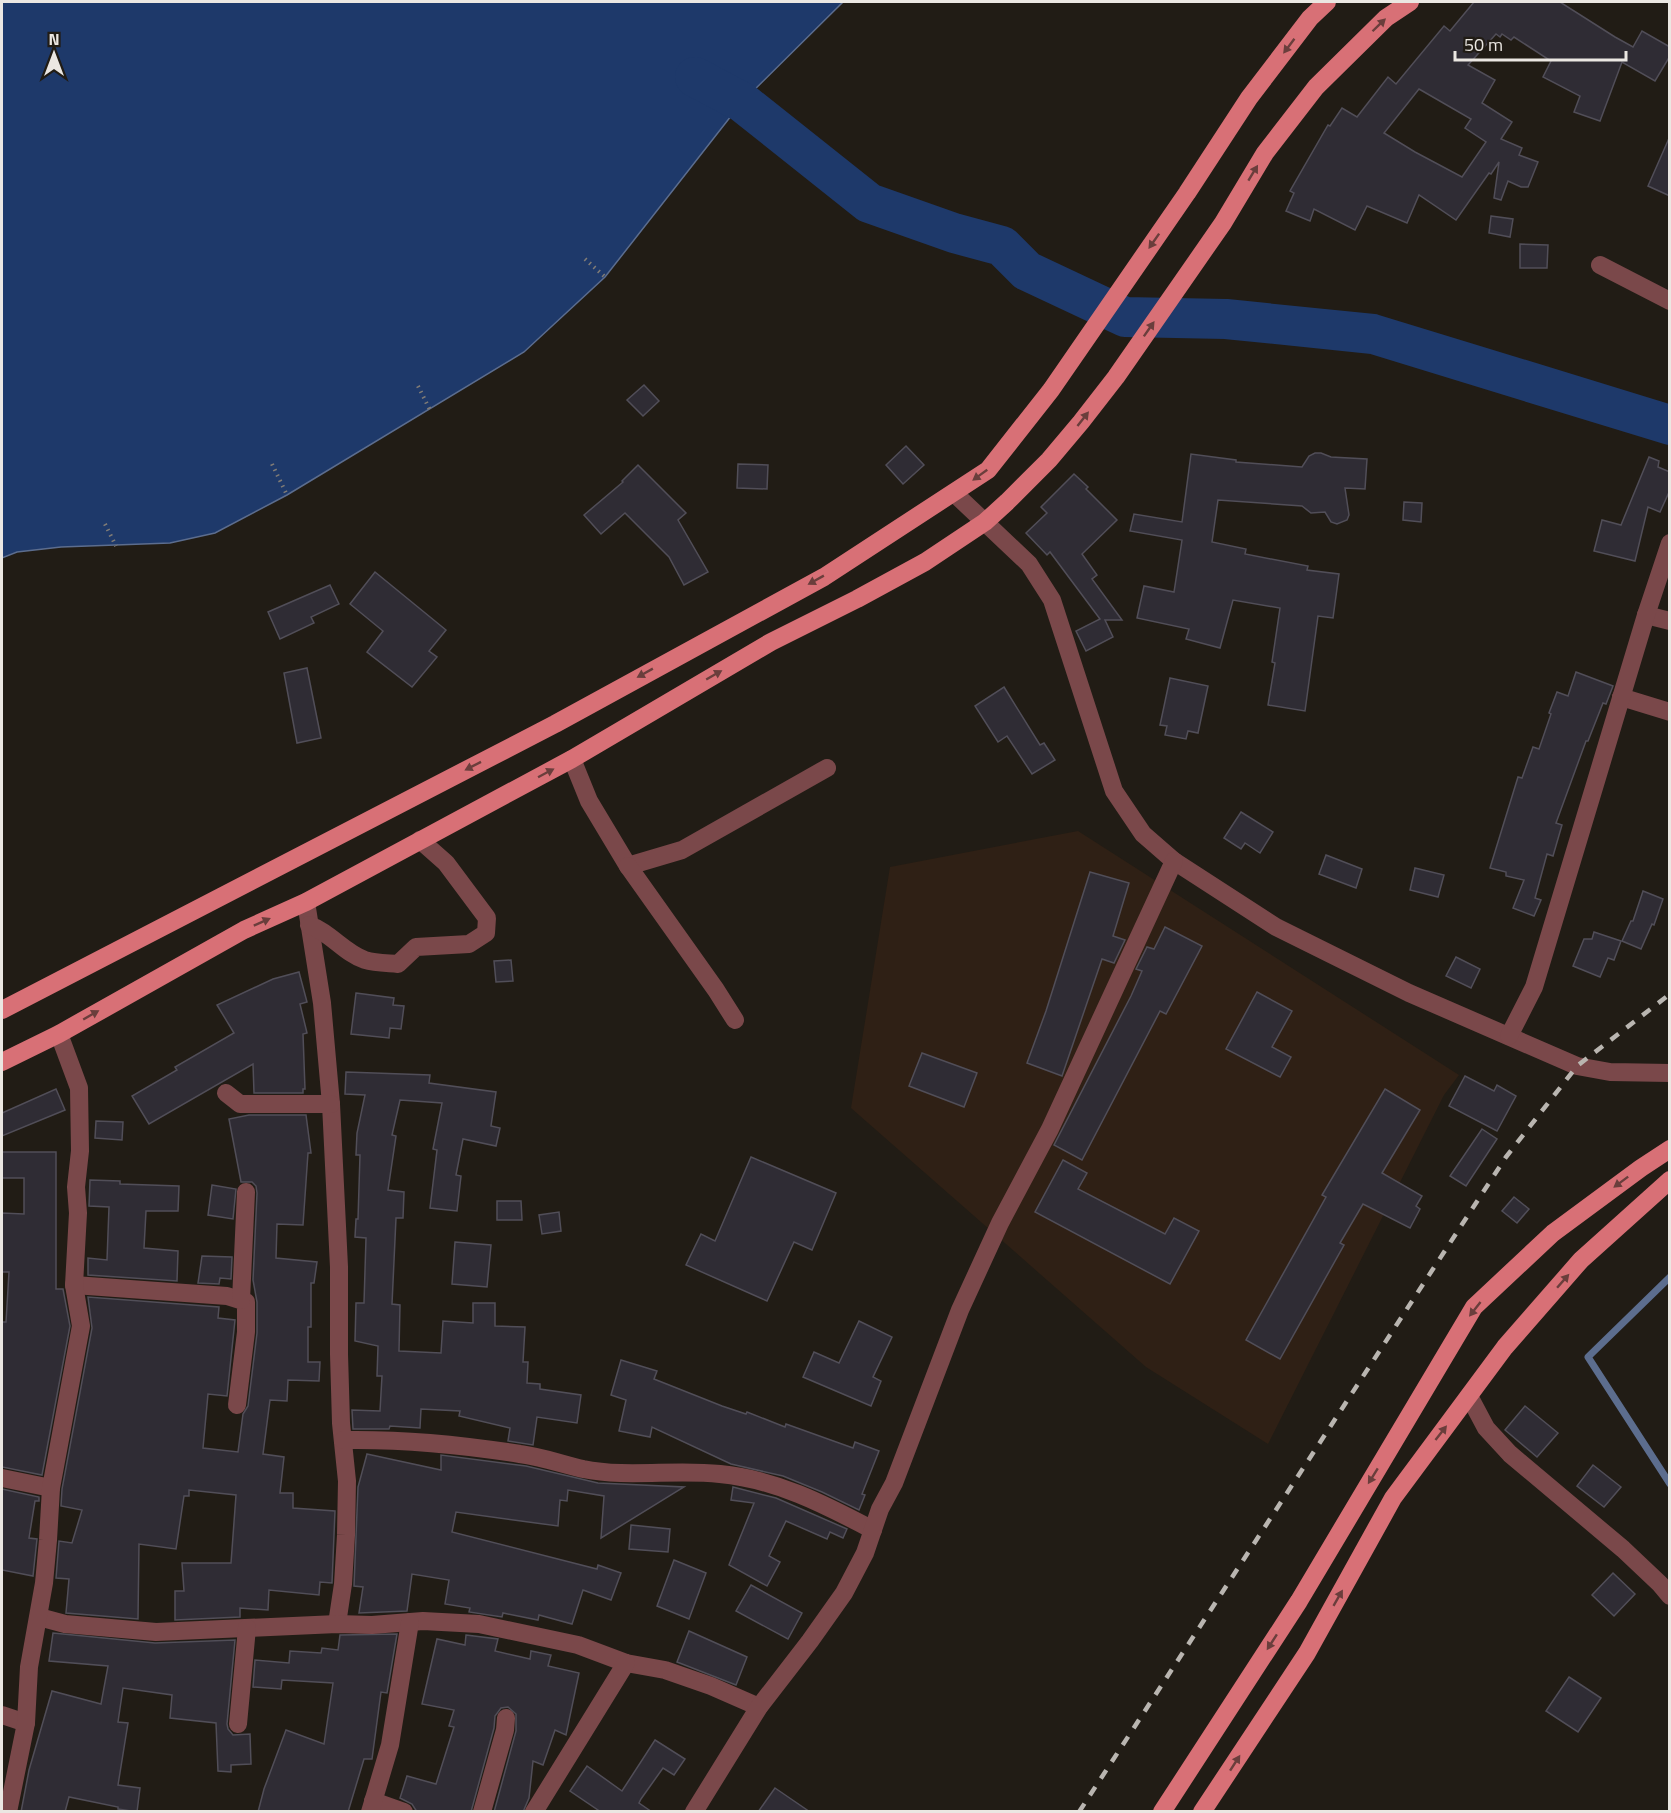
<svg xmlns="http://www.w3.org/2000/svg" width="1671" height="1813" font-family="'Titillium Web',sans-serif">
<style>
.education{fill:#2f2015}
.water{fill:#1e396a;stroke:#5c6d8e;stroke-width:1.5}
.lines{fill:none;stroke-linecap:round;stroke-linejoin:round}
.stream{stroke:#5c6d8e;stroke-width:7}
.river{stroke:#1e396a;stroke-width:40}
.building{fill:#2f2c34;stroke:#514e58;stroke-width:1.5;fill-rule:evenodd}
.path{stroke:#817c76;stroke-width:4;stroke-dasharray:1.5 4.5;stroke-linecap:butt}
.minor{stroke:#7a484a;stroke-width:18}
.major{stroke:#d87076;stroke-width:18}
.rail{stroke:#b9b5b0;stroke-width:4.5;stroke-dasharray:10 10;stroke-linecap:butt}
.oneway{fill:#6a3e3c}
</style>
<rect width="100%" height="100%" fill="#211c15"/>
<!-- education -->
<path class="education" d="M 1078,831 L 1459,1075 L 1444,1095 L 1268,1444 L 1146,1367 L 851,1108 L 890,867 Z"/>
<!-- water -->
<path class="water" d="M 2,2 L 843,2 L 742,102 L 605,277 L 524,352 L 287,495 L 215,533 L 170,543 L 61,547 L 17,552 L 2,558 Z"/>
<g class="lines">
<!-- stream -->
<path class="stream" d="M 1670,1277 L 1588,1357 L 1670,1484"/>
<!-- river -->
<path class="river" d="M 695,77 L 742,102 L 869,203 L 954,233 L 1002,246 L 1027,271 L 1125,317 L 1226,319 L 1373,334 L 1670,425"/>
</g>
<!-- building -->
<g class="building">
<path d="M 1474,2 L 1560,2 L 1615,37 L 1633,47 L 1642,31 L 1670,47 L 1670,56 L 1655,81 L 1622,62 L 1600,121 L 1574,112 L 1580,96 L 1543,77 L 1551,61 L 1514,37 L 1511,40 L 1502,34 L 1500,37 L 1496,34 L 1468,65 L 1495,80 L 1482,103 L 1512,122 L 1501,139 L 1522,148 L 1519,155 L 1538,162 L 1528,187 L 1521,187 L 1508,181 L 1501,200 L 1494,198 L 1499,162 L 1491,174 L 1489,173 L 1456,220 L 1419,195 L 1407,223 L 1367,206 L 1355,230 L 1314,209 L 1310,221 L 1286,211 L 1294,193 L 1290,191 L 1328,125 L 1330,126 L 1342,108 L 1357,117 L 1388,77 L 1396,84 L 1444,26 L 1450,31 ZM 1419,89 L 1471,119 L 1465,128 L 1486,142 L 1462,177 L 1415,152 L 1384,133 Z"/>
<path d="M 1670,136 L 1670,196 L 1648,186 Z"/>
<path d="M 1491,216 L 1513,219 L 1510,237 L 1489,233 Z"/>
<path d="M 1520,244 L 1548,245 L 1547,268 L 1520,268 Z"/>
<path d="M 644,385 L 659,401 L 643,416 L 627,400 Z"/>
<path d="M 906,446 L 924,465 L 903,484 L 886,465 Z"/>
<path d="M 1315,453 L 1321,453 L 1331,457 L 1367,459 L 1365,489 L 1345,488 L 1349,515 L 1347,520 L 1337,524 L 1331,522 L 1325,512 L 1311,513 L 1302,506 L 1218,500 L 1212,542 L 1246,549 L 1245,554 L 1308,566 L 1307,570 L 1339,574 L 1333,618 L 1318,616 L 1305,711 L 1268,705 L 1275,663 L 1272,662 L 1280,608 L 1233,600 L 1220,648 L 1186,639 L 1189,629 L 1137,618 L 1144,586 L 1174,592 L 1182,540 L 1130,531 L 1134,514 L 1182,522 L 1191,454 L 1236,460 L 1236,462 L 1302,467 L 1309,456 Z"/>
<path d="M 1649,457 L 1659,461 L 1658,467 L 1670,472 L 1670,490 L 1660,512 L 1648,507 L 1635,561 L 1594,551 L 1602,520 L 1621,525 Z"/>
<path d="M 738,464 L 768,465 L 767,489 L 737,488 Z"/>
<path d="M 638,465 L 686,513 L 678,520 L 708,572 L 684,585 L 669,557 L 625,513 L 601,534 L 584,515 L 623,482 L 622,481 Z"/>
<path d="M 1074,474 L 1088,487 L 1086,489 L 1117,520 L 1082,554 L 1097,575 L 1092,579 L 1122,620 L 1105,620 L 1113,637 L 1086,651 L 1076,631 L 1100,619 L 1050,552 L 1047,555 L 1026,533 L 1047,513 L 1041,507 Z"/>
<path d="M 1404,502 L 1422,503 L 1421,522 L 1403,520 Z"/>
<path d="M 375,572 L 446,630 L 429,651 L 437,657 L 412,687 L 367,652 L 383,631 L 350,604 Z"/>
<path d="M 330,585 L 339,604 L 311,617 L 314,623 L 280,639 L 268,612 Z"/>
<path d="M 307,668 L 321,738 L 297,743 L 284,673 Z"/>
<path d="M 1576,672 L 1613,686 L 1606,704 L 1603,703 L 1588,741 L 1586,741 L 1556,823 L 1562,825 L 1553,856 L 1547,854 L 1535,898 L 1541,900 L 1534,916 L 1513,908 L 1524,880 L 1506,876 L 1506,872 L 1490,868 L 1518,777 L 1522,778 L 1533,747 L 1539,749 L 1551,714 L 1549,713 L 1557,692 L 1568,696 Z"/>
<path d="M 1170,678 L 1208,686 L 1198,733 L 1188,731 L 1186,739 L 1165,735 L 1167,726 L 1160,725 Z"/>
<path d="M 1004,687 L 1040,745 L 1044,743 L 1055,760 L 1032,774 L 1007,736 L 998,742 L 975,706 Z"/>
<path d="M 1241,812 L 1273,832 L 1260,853 L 1245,843 L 1241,849 L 1224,838 Z"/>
<path d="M 1326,855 L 1362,869 L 1356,888 L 1319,874 Z"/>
<path d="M 1415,868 L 1444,875 L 1438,897 L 1410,890 Z"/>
<path d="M 1090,872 L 1129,883 L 1113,936 L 1125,940 L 1114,963 L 1102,959 L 1062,1076 L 1027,1063 L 1046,1011 Z"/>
<path d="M 1643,891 L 1663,899 L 1654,925 L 1652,924 L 1641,949 L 1622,941 L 1631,921 L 1633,921 Z"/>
<path d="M 1165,927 L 1202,946 L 1166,1014 L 1160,1011 L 1082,1160 L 1054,1145 L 1131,996 L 1142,971 L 1136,969 L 1147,947 L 1154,949 Z"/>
<path d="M 1594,932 L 1621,941 L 1614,960 L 1608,958 L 1600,977 L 1573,966 L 1584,939 L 1592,939 Z"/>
<path d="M 1456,957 L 1480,969 L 1471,988 L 1446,976 Z"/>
<path d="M 511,960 L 513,981 L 496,982 L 494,961 Z"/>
<path d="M 299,972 L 307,1002 L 300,1004 L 307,1033 L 303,1034 L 305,1089 L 303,1089 L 303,1093 L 254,1093 L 253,1064 L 149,1124 L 132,1096 L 177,1070 L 175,1067 L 234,1033 L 217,1005 L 273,979 Z"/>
<path d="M 1257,992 L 1292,1011 L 1272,1047 L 1291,1057 L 1280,1077 L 1226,1049 Z"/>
<path d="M 356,993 L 394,998 L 393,1005 L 404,1006 L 401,1029 L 390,1028 L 389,1038 L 351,1034 Z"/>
<path d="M 922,1053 L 977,1073 L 964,1107 L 909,1086 Z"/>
<path d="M 346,1072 L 430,1075 L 429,1083 L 496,1092 L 491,1126 L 500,1128 L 496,1146 L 463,1139 L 456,1175 L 461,1176 L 457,1211 L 430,1208 L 437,1150 L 433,1149 L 442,1103 L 400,1100 L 392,1135 L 396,1136 L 388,1190 L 404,1192 L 403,1218 L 396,1218 L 392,1304 L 400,1305 L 399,1351 L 441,1353 L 443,1321 L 473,1323 L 473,1303 L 495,1303 L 495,1326 L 525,1327 L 523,1362 L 528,1362 L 527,1383 L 540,1384 L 540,1389 L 581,1395 L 577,1423 L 537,1417 L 533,1445 L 508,1441 L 510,1428 L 459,1416 L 460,1411 L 421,1409 L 420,1428 L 390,1426 L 389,1429 L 353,1429 L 352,1410 L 380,1411 L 382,1376 L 377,1376 L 378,1346 L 355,1341 L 356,1303 L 364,1303 L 366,1238 L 355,1237 L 356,1219 L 358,1219 L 360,1155 L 356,1155 L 357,1133 L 365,1095 L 345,1094 Z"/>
<path d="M 1465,1076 L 1494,1091 L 1497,1085 L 1516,1096 L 1497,1131 L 1449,1106 Z"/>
<path d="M 56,1089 L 65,1110 L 2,1136 L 2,1113 Z"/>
<path d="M 1385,1089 L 1420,1110 L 1382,1173 L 1422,1196 L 1416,1206 L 1420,1209 L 1410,1228 L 1363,1204 L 1340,1243 L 1344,1245 L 1280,1359 L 1246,1340 L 1326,1197 L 1322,1195 Z"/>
<path d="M 249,1115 L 306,1115 L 311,1153 L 308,1153 L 303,1225 L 277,1224 L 276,1258 L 317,1262 L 314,1283 L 311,1283 L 311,1327 L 308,1327 L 308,1362 L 320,1362 L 319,1381 L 288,1380 L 287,1401 L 270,1400 L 263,1454 L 284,1457 L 280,1493 L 293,1493 L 293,1508 L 335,1511 L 332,1583 L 320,1582 L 319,1595 L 269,1590 L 268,1610 L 240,1608 L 240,1617 L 175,1620 L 175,1591 L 184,1591 L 182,1563 L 231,1563 L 236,1495 L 189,1490 L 189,1496 L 184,1496 L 176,1549 L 139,1544 L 138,1619 L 66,1613 L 69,1579 L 56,1578 L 59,1541 L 72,1543 L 82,1510 L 61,1506 L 62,1489 L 92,1328 L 88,1297 L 219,1307 L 218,1318 L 235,1320 L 227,1396 L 208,1394 L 203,1448 L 238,1452 L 243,1414 L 248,1406 L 257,1333 L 257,1302 L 253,1280 L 257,1193 L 256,1186 L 252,1182 L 241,1182 L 229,1119 Z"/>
<path d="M 96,1121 L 123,1122 L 122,1140 L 95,1138 Z"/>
<path d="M 1482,1129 L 1497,1139 L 1466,1186 L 1450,1176 Z"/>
<path d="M 2,1152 L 56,1152 L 56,1289 L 63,1289 L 70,1326 L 42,1475 L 2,1467 L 2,1322 L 6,1322 L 9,1272 L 2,1272 L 2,1213 L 24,1214 L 24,1178 L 2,1178 Z"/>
<path d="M 751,1157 L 836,1193 L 812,1250 L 794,1242 L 767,1301 L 686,1265 L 701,1234 L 715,1241 Z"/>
<path d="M 1063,1160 L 1087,1173 L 1078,1189 L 1165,1234 L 1174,1218 L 1199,1231 L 1170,1284 L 1035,1212 Z"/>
<path d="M 90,1180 L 120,1181 L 120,1184 L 179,1186 L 178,1211 L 146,1211 L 144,1248 L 178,1251 L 177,1281 L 88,1275 L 88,1258 L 107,1260 L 109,1207 L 89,1206 Z"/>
<path d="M 212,1185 L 236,1189 L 233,1219 L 208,1215 Z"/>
<path d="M 1514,1197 L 1529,1209 L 1517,1223 L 1502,1211 Z"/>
<path d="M 497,1201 L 521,1201 L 522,1220 L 497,1220 Z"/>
<path d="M 559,1212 L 561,1231 L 542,1234 L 539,1215 Z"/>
<path d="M 455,1242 L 491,1245 L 487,1287 L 452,1284 Z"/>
<path d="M 202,1256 L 232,1257 L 231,1279 L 220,1278 L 219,1284 L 198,1283 Z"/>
<path d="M 859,1321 L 892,1337 L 873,1377 L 881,1381 L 871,1406 L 803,1377 L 814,1352 L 839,1363 Z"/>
<path d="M 621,1360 L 657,1371 L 654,1379 L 722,1406 L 746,1414 L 747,1412 L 785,1427 L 786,1424 L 853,1448 L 855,1442 L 879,1451 L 862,1494 L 865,1495 L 859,1510 L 822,1492 L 783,1476 L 731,1464 L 652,1427 L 650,1437 L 619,1431 L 626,1400 L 611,1395 Z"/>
<path d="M 1525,1406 L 1558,1433 L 1537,1457 L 1505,1430 Z"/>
<path d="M 367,1454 L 441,1470 L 441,1455 L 526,1466 L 598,1483 L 684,1487 L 601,1538 L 604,1496 L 568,1490 L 567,1501 L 560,1500 L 558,1526 L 456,1512 L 452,1532 L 597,1569 L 598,1565 L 621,1573 L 611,1600 L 583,1590 L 572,1624 L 539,1615 L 538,1620 L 503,1613 L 502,1617 L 469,1612 L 470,1608 L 445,1604 L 449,1580 L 412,1574 L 407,1611 L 359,1613 L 363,1587 L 354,1586 L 358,1487 Z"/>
<path d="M 1593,1465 L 1621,1487 L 1604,1507 L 1577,1486 Z"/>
<path d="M 733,1487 L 776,1498 L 847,1529 L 843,1538 L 830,1532 L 827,1539 L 786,1521 L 769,1556 L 780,1562 L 767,1586 L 729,1565 L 754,1503 L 731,1500 Z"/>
<path d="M 2,1489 L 39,1497 L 39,1501 L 35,1501 L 29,1538 L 37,1539 L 33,1576 L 2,1570 Z"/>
<path d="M 631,1525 L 670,1529 L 668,1552 L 629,1549 Z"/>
<path d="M 674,1560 L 706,1573 L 689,1619 L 657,1606 Z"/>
<path d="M 1613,1573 L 1635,1594 L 1614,1616 L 1592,1595 Z"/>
<path d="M 751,1585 L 802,1613 L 788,1639 L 736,1611 Z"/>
<path d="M 689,1631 L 747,1657 L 736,1685 L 677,1662 Z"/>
<path d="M 53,1633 L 155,1643 L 235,1640 L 227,1724 L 228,1729 L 233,1735 L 250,1734 L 251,1764 L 231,1765 L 231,1772 L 218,1771 L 216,1723 L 170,1718 L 172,1695 L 123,1688 L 118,1722 L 128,1723 L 118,1785 L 140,1788 L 137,1812 L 118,1809 L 118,1807 L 69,1797 L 65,1812 L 21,1812 L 29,1770 L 52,1691 L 101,1704 L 108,1666 L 49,1661 Z"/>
<path d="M 397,1634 L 387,1693 L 381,1692 L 372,1759 L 364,1759 L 348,1812 L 258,1812 L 264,1789 L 286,1730 L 324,1744 L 333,1683 L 282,1680 L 281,1689 L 253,1687 L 255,1660 L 289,1663 L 290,1651 L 321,1653 L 322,1648 L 338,1650 L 340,1635 Z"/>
<path d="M 466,1635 L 498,1639 L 495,1651 L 530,1659 L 531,1651 L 551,1655 L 548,1666 L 579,1673 L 566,1735 L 555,1730 L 543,1765 L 533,1761 L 529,1798 L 523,1812 L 494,1812 L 516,1731 L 516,1714 L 508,1707 L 501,1708 L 495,1716 L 494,1728 L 471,1812 L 417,1812 L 412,1804 L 400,1798 L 407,1776 L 436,1784 L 454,1727 L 449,1726 L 454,1710 L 422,1704 L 437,1639 L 465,1645 Z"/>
<path d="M 1569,1677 L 1601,1698 L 1578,1732 L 1546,1711 Z"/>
<path d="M 655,1740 L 685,1759 L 674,1775 L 663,1768 L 641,1799 L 639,1803 L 652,1812 L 601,1812 L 570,1791 L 587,1766 L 622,1791 Z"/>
<path d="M 775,1788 L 810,1812 L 758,1812 Z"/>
</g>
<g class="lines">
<!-- path -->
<g class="path">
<path d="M 585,259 L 605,277"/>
<path d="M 418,386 L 430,410"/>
<path d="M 272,464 L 287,495"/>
<path d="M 105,524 L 116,546"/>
</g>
<!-- minor -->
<g class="minor">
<path d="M 1600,265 L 1670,301"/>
<path d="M 954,493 L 1029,564 L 1052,600 L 1114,791 L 1143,834 L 1174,861 L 1276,927 L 1409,993 L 1577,1066 L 1610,1072 L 1670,1073"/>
<path d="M 1646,615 L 1670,621"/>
<path d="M 1621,697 L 1670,712"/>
<path d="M 572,759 L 589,801 L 628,866 L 682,850 L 827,768"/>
<path d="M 628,866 L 716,990 L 735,1020"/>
<path d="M 306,902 L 322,1003 L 331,1104 L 339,1267 L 339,1354 L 341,1423 L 347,1481 L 346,1535 L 343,1584 L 337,1624"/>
<path d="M 309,925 C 330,932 344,953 365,960 C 375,963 387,963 398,964 L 416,947 L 469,944 L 486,933 L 487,918 L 446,863 L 420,840"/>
<path d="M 1509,1036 L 1534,987 L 1646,615 L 1670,543"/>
<path d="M 226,1093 L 240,1104 L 331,1104"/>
<path d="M 74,1285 L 227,1296 L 246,1302 L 246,1332 L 237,1405"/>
<path d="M 241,1300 L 246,1192"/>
<path d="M 1469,1396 L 1486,1428 L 1510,1454 L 1623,1549 L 1660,1584 L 1670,1596"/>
<path d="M 343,1440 C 400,1439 464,1445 520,1454 C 542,1457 562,1464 583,1469 C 627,1478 674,1469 720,1474 C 775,1479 824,1504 873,1530"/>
<path d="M 2,1478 L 51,1488"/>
<path d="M 39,1617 L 65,1624 L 156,1632 L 337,1624 L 372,1625 L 423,1621 L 479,1624 L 578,1645 L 626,1663 L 665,1670 L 711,1686 L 759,1707"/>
<path d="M 2,1715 L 26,1723"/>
<path d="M 238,1724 L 247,1628"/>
<path d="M 373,1801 L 404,1812"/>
<path d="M 8,1812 L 26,1723 L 29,1667 L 44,1583 L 48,1540 L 51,1488 L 81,1326 L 74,1285 L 78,1213 L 76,1187 L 80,1151 L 79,1088 L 59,1034"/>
<path d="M 370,1812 L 390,1745 L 410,1622"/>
<path d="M 482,1812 L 505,1730 L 506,1718"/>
<path d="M 534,1812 L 626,1663"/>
<path d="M 694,1812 L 759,1707 L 810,1641 L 844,1593 L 865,1553 L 880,1509 L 894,1483 L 960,1310 L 1000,1223 L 1050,1129 L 1174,861"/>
</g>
<!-- major -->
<g class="major">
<path d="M 2,1010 L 555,724 L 824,577 L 988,470 L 1051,390 L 1187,193 L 1249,98 L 1310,18 L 1327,2"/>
<path d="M 2,1062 L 59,1034 L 244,930 L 306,902 L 572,759 L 771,642 L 857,599 L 925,562 L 985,522 L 1007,502 L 1049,460 L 1081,422 L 1116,377 L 1223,223 L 1265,153 L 1316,87 L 1386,18 L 1410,2"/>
<path d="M 1162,1812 L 1299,1601 L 1474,1307 L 1553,1233 L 1641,1168 L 1670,1149"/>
<path d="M 1202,1812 L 1307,1653 L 1393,1498 L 1505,1347 L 1581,1260 L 1670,1180"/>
</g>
<!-- rail -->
<path class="rail" d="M 1079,1812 L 1506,1157 L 1577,1066 L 1670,994"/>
</g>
<!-- one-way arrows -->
<defs><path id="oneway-solid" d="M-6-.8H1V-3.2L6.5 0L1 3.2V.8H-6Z" transform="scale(1.5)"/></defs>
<g class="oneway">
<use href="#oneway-solid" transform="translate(1379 25) rotate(-44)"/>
<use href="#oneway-solid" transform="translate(1289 46) rotate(127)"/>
<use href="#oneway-solid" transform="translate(1253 173) rotate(-59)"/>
<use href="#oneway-solid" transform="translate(1154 241) rotate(125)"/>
<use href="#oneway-solid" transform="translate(1149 329) rotate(-55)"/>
<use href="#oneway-solid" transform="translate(1083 419) rotate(-52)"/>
<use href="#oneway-solid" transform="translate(980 475) rotate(144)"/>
<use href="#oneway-solid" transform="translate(816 580) rotate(151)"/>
<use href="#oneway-solid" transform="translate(645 673) rotate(151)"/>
<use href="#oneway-solid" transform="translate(714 675) rotate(-30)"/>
<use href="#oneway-solid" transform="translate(473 766) rotate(153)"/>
<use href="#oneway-solid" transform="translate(546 773) rotate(-28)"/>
<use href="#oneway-solid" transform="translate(262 922) rotate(-24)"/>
<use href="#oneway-solid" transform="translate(91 1015) rotate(-30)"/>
<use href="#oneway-solid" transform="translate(1621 1182) rotate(143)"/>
<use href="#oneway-solid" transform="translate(1563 1281) rotate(-49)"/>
<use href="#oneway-solid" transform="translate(1475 1309) rotate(128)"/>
<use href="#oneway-solid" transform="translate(1441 1433) rotate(-52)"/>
<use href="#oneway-solid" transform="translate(1373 1476) rotate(122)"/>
<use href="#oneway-solid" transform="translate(1338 1598) rotate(-60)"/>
<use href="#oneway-solid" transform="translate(1272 1642) rotate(123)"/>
<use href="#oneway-solid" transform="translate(1235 1763) rotate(-57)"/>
</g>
<!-- border -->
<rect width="1671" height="1813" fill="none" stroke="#ebe7e2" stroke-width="6"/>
<!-- north arrow -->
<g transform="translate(54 54)" stroke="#211c15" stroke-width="4.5" paint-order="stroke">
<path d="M0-4.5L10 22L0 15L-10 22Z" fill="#ebe7e2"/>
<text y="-9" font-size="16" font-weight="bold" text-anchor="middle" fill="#ebe7e2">N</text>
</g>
<!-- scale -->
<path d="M1455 51v9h171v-9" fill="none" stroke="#ebe7e2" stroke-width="3"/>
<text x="1464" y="51" font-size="18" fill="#ebe7e2" stroke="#211c15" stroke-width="4.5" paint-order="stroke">50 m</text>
</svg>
